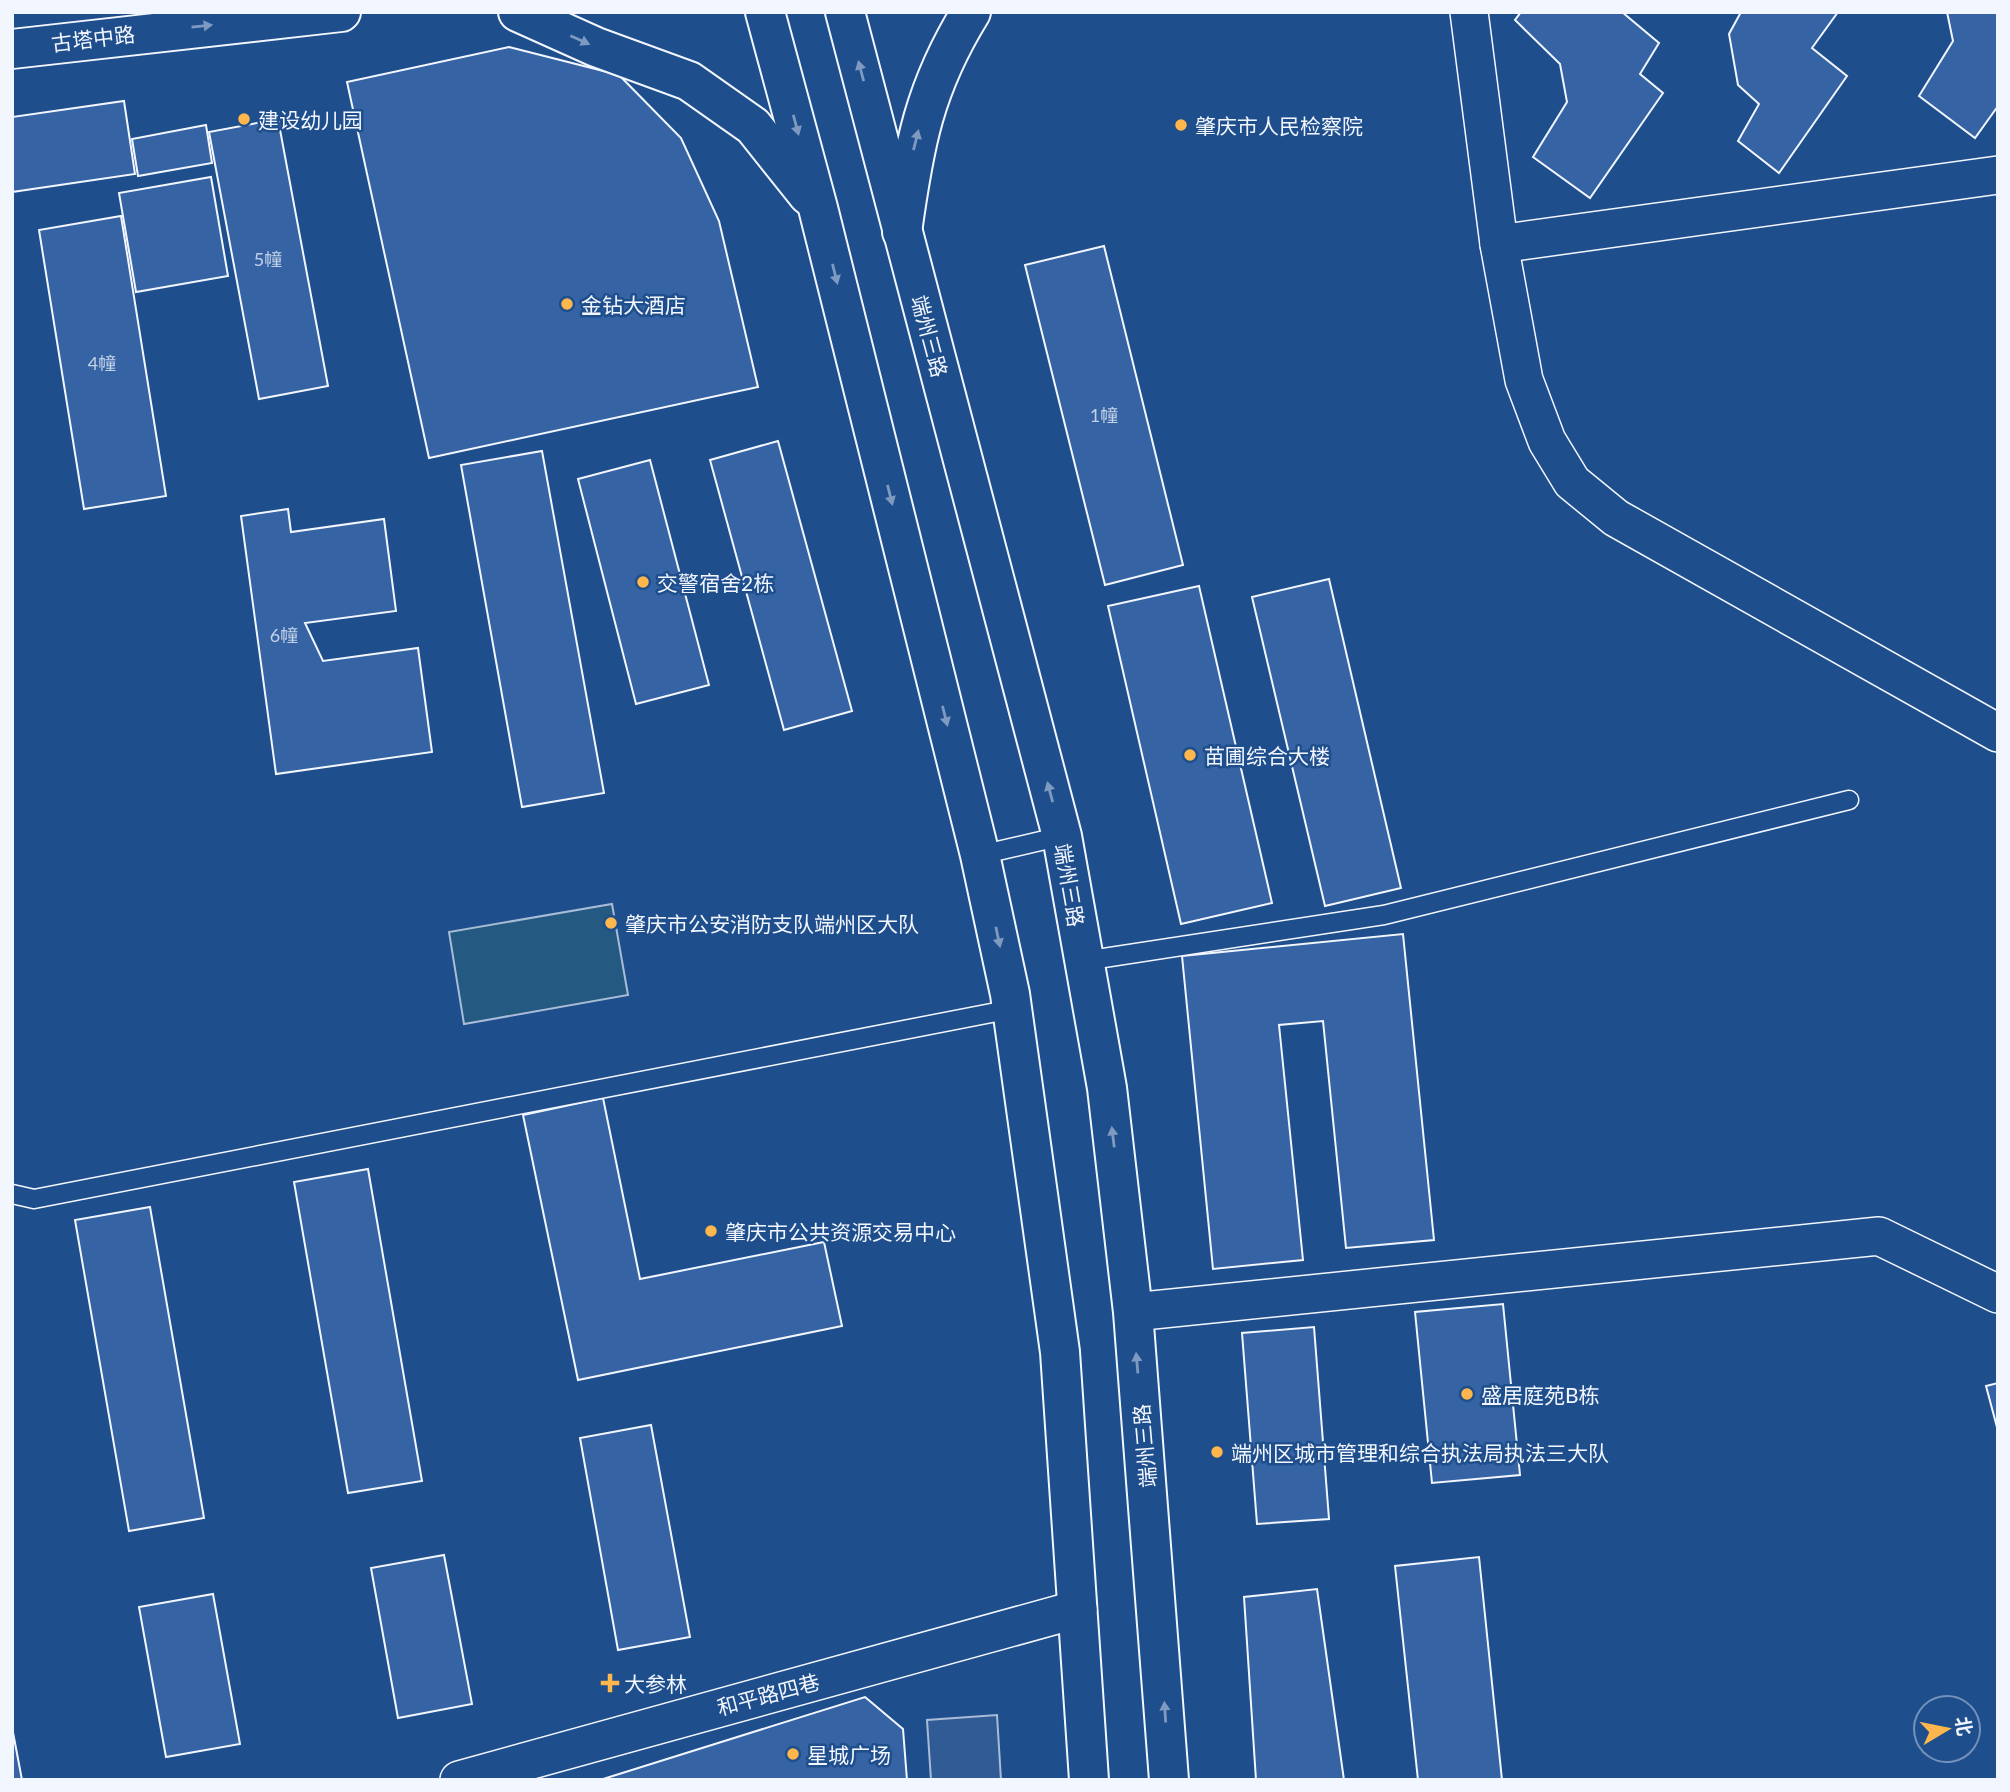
<svg xmlns="http://www.w3.org/2000/svg" width="2010" height="1792" font-family="Lato,'Noto Sans SC',sans-serif">
<style>
.green{fill:#245a82;stroke:#a8bbd7;stroke-width:2}
.parking{fill:#305b95;stroke:#a8bbd7;stroke-width:2}
.building{fill:#3563a3;stroke:#f2f6ff;stroke-width:2}
.lines{fill:none;stroke-linecap:round;stroke-linejoin:round}
.lane-casing{stroke:#f2f6ff;stroke-width:21}
.street-casing{stroke:#f2f6ff;stroke-width:40}
.secondary-casing{stroke:#f2f6ff;stroke-width:42}
.primary-casing{stroke:#f2f6ff;stroke-width:42}
.lane{stroke:#1f4e8c;stroke-width:18}
.street{stroke:#1f4e8c;stroke-width:37}
.secondary{stroke:#1f4e8c;stroke-width:38}
.primary{stroke:#1f4e8c;stroke-width:38}
.oneway{fill:#7e9ac0}
.poi-dot{fill:#ffb74d;stroke:#1f4e8c;stroke-width:2.5}
.labels{text-anchor:middle;dominant-baseline:central;stroke-width:5;stroke-linejoin:round;paint-order:stroke}
.number-label{font-size:18px;fill:#c3d1e8}
.street-label{font-size:21px;fill:#f2f6ff;stroke:#1f4e8c}
.poi-label{font-size:21px;fill:#f2f6ff;stroke:#1f4e8c;text-anchor:start}
</style>
<rect width="100%" height="100%" fill="#1f4e8c"/>
<!-- green -->
<path class="green" d="M 612,904 L 628,995 L 464,1024 L 449,932 Z"/>
<!-- parking -->
<path class="parking" d="M 997,1715 L 1001,1780 L 931,1780 L 927,1720 Z"/>
<!-- building -->
<g class="building">
<path d="M 1521,12 L 1622,12 L 1659,43 L 1640,74 L 1663,93 L 1590,198 L 1533,157 L 1567,102 L 1560,64 L 1515,20 Z"/>
<path d="M 1741,12 L 1838,12 L 1812,48 L 1847,76 L 1779,173 L 1738,141 L 1759,104 L 1738,85 L 1729,34 Z"/>
<path d="M 1947,12 L 1998,12 L 1998,106 L 1975,138 L 1919,96 L 1953,41 Z"/>
<path d="M 509,47 L 619,75 L 681,138 L 719,221 L 758,387 L 429,458 L 347,82 Z"/>
<path d="M 124,101 L 135,174 L 12,192 L 12,117 Z"/>
<path d="M 278,119 L 328,386 L 259,399 L 209,132 Z"/>
<path d="M 206,125 L 212,163 L 138,176 L 132,139 Z"/>
<path d="M 211,177 L 228,276 L 136,292 L 119,193 Z"/>
<path d="M 121,216 L 166,496 L 84,509 L 39,230 Z"/>
<path d="M 1104,246 L 1183,565 L 1105,585 L 1025,265 Z"/>
<path d="M 778,441 L 852,711 L 784,730 L 710,460 Z"/>
<path d="M 542,451 L 604,793 L 522,807 L 461,465 Z"/>
<path d="M 650,460 L 709,685 L 636,704 L 578,479 Z"/>
<path d="M 288,509 L 291,532 L 384,519 L 396,611 L 305,623 L 323,661 L 418,648 L 432,752 L 276,774 L 241,516 Z"/>
<path d="M 1329,579 L 1401,888 L 1325,906 L 1252,597 Z"/>
<path d="M 1199,586 L 1272,903 L 1181,924 L 1108,606 Z"/>
<path d="M 1403,934 L 1434,1240 L 1346,1248 L 1323,1021 L 1279,1025 L 1303,1260 L 1213,1269 L 1182,956 Z"/>
<path d="M 603,1098 L 640,1279 L 824,1242 L 842,1326 L 578,1380 L 523,1115 Z"/>
<path d="M 368,1169 L 422,1481 L 348,1493 L 294,1182 Z"/>
<path d="M 150,1207 L 204,1518 L 129,1531 L 75,1220 Z"/>
<path d="M 1503,1304 L 1520,1475 L 1432,1483 L 1415,1312 Z"/>
<path d="M 1314,1327 L 1329,1519 L 1257,1524 L 1242,1333 Z"/>
<path d="M 1998,1383 L 1998,1431 L 1986,1386 Z"/>
<path d="M 651,1425 L 690,1637 L 618,1650 L 580,1438 Z"/>
<path d="M 444,1555 L 472,1704 L 398,1718 L 371,1568 Z"/>
<path d="M 1479,1557 L 1502,1780 L 1418,1780 L 1395,1566 Z"/>
<path d="M 1317,1589 L 1344,1780 L 1256,1780 L 1244,1597 Z"/>
<path d="M 213,1594 L 240,1744 L 166,1757 L 139,1607 Z"/>
<path d="M 865,1697 L 903,1729 L 907,1780 L 600,1780 Z"/>
<path d="M 12,1727 L 22,1780 L 12,1780 Z"/>
</g>
<g class="lines">
<!-- lane casing -->
<g class="lane-casing">
<g id="lane">
<path d="M 980,855 L 1062,836"/>
<path d="M 1084,961 L 1384,915 L 1849,800"/>
<path d="M 12,1194 L 34,1199 L 1012,1009"/>
</g>
</g>
<!-- street casing -->
<g class="street-casing">
<g id="street">
<path d="M 1469,12 L 1499,244 L 1524,380 L 1547,441 L 1572,482 L 1616,518 L 1998,733"/>
<path d="M 1499,244 L 1998,175"/>
<path d="M 1133,1312 L 1879,1236 L 1998,1294"/>
<path d="M 459,1780 L 1078,1609"/>
</g>
</g>
<!-- secondary casing -->
<g class="secondary-casing">
<path id="secondary" d="M 902,232 C 914,145 924,88 971,12"/>
</g>
<!-- primary casing -->
<g class="primary-casing">
<g id="primary">
<path d="M 518,12 L 596,47 L 689,81 L 753,126 L 808,195"/>
<path d="M 765,12 L 818,208 L 980,855 L 1010,994 L 1060,1352 L 1089,1780"/>
<path d="M 845,12 L 1062,836 L 1107,1088 L 1133,1312 L 1169,1780"/>
<path d="M 12,49 L 341,12"/>
</g>
</g>
<!-- lane -->
<use href="#lane" class="lane"/>
<!-- street -->
<use href="#street" class="street"/>
<!-- secondary -->
<use href="#secondary" class="secondary"/>
<!-- primary -->
<use href="#primary" class="primary"/>
</g>
<!-- one-way arrows -->
<defs><path id="oneway-solid" d="M-6-.8H1V-3.2L6.5 0L1 3.2V.8H-6Z" transform="scale(1.75)"/></defs>
<g class="oneway">
<use href="#oneway-solid" transform="translate(202 26) rotate(-6)"/>
<use href="#oneway-solid" transform="translate(580 40) rotate(24)"/>
<use href="#oneway-solid" transform="translate(861 71) rotate(-105)"/>
<use href="#oneway-solid" transform="translate(796 125) rotate(75)"/>
<use href="#oneway-solid" transform="translate(916 140) rotate(-76)"/>
<use href="#oneway-solid" transform="translate(835 274) rotate(76)"/>
<use href="#oneway-solid" transform="translate(890 495) rotate(76)"/>
<use href="#oneway-solid" transform="translate(945 716) rotate(76)"/>
<use href="#oneway-solid" transform="translate(1050 792) rotate(-105)"/>
<use href="#oneway-solid" transform="translate(998 937) rotate(78)"/>
<use href="#oneway-solid" transform="translate(1113 1137) rotate(-97)"/>
<use href="#oneway-solid" transform="translate(1137 1363) rotate(-95)"/>
<use href="#oneway-solid" transform="translate(1165 1712) rotate(-94)"/>
</g>
<!-- markers -->
<g class="poi-dot">
<circle cx="244" cy="119" r="7"/>
<circle cx="1181" cy="125" r="7"/>
<circle cx="567" cy="304" r="7"/>
<circle cx="643" cy="582" r="7"/>
<circle cx="1190" cy="755" r="7"/>
<circle cx="611" cy="923" r="7"/>
<circle cx="711" cy="1231" r="7"/>
<circle cx="1467" cy="1394" r="7"/>
<circle cx="1217" cy="1452" r="7"/>
<path d="M606.5 1672.5h7v7h7v7h-7v7h-7v-7h-7v-7h7z"/>
<circle cx="793" cy="1754" r="7"/>
</g>
<g class="labels">
<!-- number labels -->
<g class="number-label">
<text x="268" y="259">5幢</text>
<text x="102" y="363">4幢</text>
<text x="1104" y="415">1幢</text>
<text x="284" y="635">6幢</text>
</g>
<!-- street labels -->
<g class="street-label">
<text transform="translate(93 38) rotate(-7)">古塔中路</text>
<text transform="translate(930 336) rotate(75)">端州三路</text>
<text transform="translate(1070 885) rotate(80)">端州三路</text>
<text transform="translate(1144 1446) rotate(-95)">端州三路</text>
<text transform="translate(768 1694) rotate(-15)">和平路四巷</text>
</g>
<!-- poi labels -->
<g class="poi-label">
<text x="258" y="119">建设幼儿园</text>
<text x="1195" y="125">肇庆市人民检察院</text>
<text x="581" y="304">金钻大酒店</text>
<text x="657" y="582">交警宿舍2栋</text>
<text x="1204" y="755">苗圃综合大楼</text>
<text x="625" y="923">肇庆市公安消防支队端州区大队</text>
<text x="725" y="1231">肇庆市公共资源交易中心</text>
<text x="1481" y="1394">盛居庭苑B栋</text>
<text x="1231" y="1452">端州区城市管理和综合执法局执法三大队</text>
<text x="624" y="1683">大参林</text>
<text x="807" y="1754">星城广场</text>
</g>
</g>
<!-- border -->
<rect width="2010" height="1792" fill="none" stroke="#f2f6ff" stroke-width="28"/>
<!-- north arrow -->
<g transform="translate(1947 1729) rotate(80)"><circle r="33" fill="#1f4e8c" stroke="#7391ba" stroke-width="2"/>
<path d="M0-5L12 26L0 18L-12 26Z" fill="#ffb74d"/>
<text y="-10" font-size="19" font-weight="bold" text-anchor="middle" fill="#f2f6ff">北</text>
</g>
</svg>
